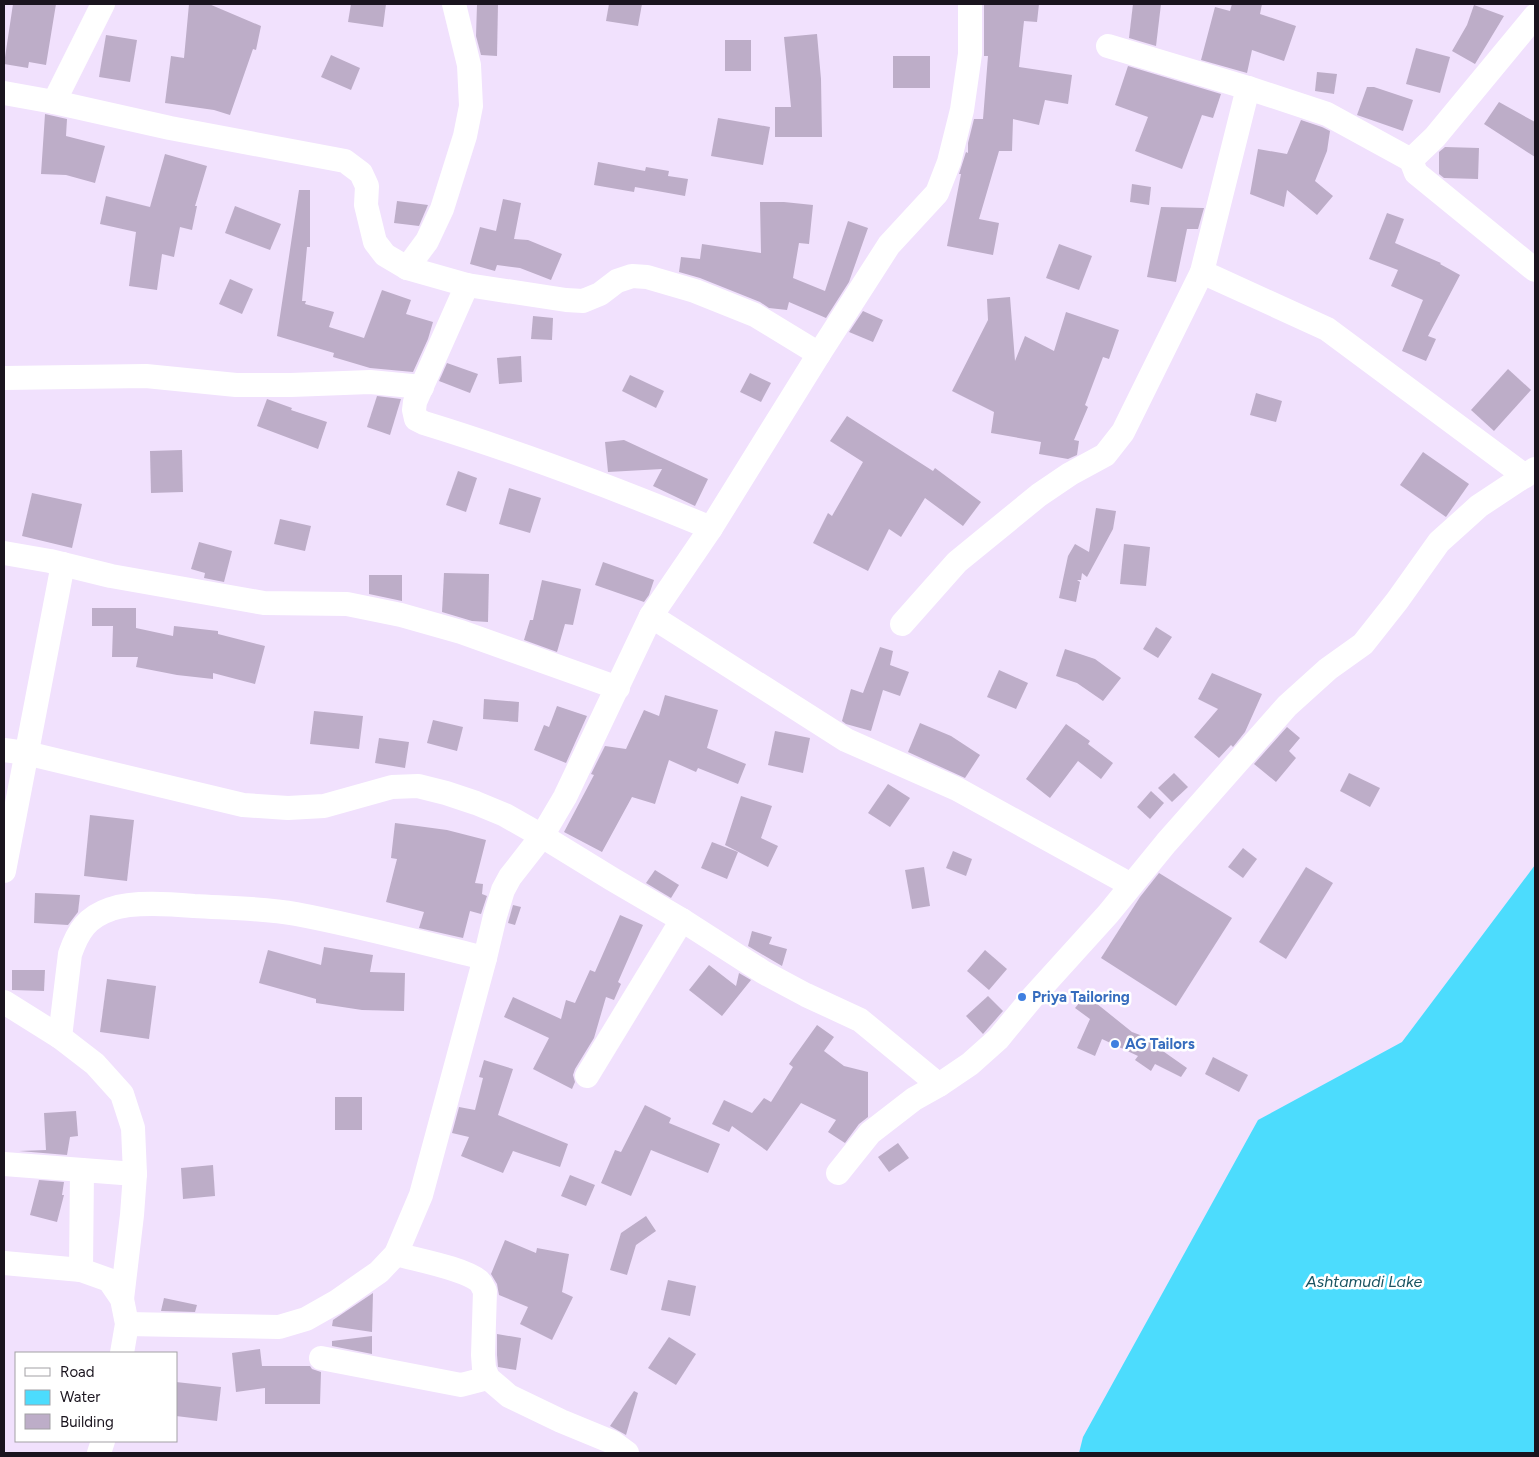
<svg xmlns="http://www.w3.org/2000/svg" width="1539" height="1457" font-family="Figtree,sans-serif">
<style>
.water{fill:#4cdcfd}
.building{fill:#bdadc8}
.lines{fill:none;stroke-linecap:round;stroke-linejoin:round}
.minor{stroke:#fff;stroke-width:24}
.shop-dot{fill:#3f7fe0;stroke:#fff;stroke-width:2}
.labels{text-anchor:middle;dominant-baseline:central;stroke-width:5;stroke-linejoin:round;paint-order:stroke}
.shop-label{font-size:15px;font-weight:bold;fill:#366cbe;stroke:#fff;text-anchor:start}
.water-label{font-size:16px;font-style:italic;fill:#195462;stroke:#fff}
</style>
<rect width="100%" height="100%" fill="#f1e1fd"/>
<!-- water -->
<path class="water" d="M 1535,865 L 1535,1453 L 1079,1453 L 1083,1437 L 1258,1120 L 1402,1042 Z"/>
<!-- building -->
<g class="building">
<path d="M 13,4 L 56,4 L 46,65 L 29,62 L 28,68 L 4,64 Z"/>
<path d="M 189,4 L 209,4 L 261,26 L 256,50 L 253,49 L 230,115 L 214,110 L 165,103 L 171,56 L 184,58 Z"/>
<path d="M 351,4 L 386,4 L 383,27 L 348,22 Z"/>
<path d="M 477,4 L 498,4 L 497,56 L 481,55 L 476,36 Z"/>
<path d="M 609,4 L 642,4 L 638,26 L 606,21 Z"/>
<path d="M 984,4 L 1039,4 L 1037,22 L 1024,21 L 1019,67 L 1072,75 L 1068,104 L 1045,100 L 1039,125 L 1013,119 L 1012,151 L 999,151 L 979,219 L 999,223 L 993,255 L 947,246 L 961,174 L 959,174 L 966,152 L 968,153 L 968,143 L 974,119 L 983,119 L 988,56 L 984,56 Z"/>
<path d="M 1133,4 L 1161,4 L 1156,46 L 1129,38 Z"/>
<path d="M 1232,4 L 1262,4 L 1260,14 L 1296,26 L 1284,61 L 1252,50 L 1247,73 L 1201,60 L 1215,7 L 1230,11 Z"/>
<path d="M 1474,5 L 1504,16 L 1475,64 L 1452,51 L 1467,25 Z"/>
<path d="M 817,34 L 821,79 L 822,137 L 775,137 L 775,107 L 791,107 L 784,37 Z"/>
<path d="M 106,35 L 137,40 L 130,82 L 99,77 Z"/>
<rect x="725" y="40" width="26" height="31"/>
<path d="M 1416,48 L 1450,57 L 1440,93 L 1406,84 Z"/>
<path d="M 331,55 L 360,68 L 351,90 L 321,77 Z"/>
<rect x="893" y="56" width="37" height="32"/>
<path d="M 1128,66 L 1221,94 L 1213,118 L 1202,115 L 1182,169 L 1135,151 L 1148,117 L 1115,105 Z"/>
<path d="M 1317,72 L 1337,74 L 1334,94 L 1315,91 Z"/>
<path d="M 1367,87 L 1374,87 L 1413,100 L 1403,131 L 1357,115 Z"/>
<path d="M 1499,102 L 1535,122 L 1535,157 L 1484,124 Z"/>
<path d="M 45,114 L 67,119 L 66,136 L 105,146 L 95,183 L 66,175 L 41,174 Z"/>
<path d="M 718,118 L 770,127 L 763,165 L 711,156 Z"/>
<path d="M 1301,120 L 1322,127 L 1330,131 L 1327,151 L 1315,181 L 1333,196 L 1317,215 L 1287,190 L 1284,207 L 1250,194 L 1258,149 L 1287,154 Z"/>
<path d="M 1445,147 L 1479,148 L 1478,179 L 1444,178 L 1439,174 L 1439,152 Z"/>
<path d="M 165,154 L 207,166 L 195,206 L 197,206 L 192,230 L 180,227 L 174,257 L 162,254 L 157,290 L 129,286 L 136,232 L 100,224 L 106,196 L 150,207 Z"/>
<path d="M 598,162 L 645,171 L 646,167 L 669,171 L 668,176 L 688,179 L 685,196 L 635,187 L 634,192 L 594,185 Z"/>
<path d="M 1132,184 L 1151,187 L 1149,205 L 1130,202 Z"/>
<path d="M 299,190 L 310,190 L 310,247 L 307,247 L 302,301 L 306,301 L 305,304 L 334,312 L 329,327 L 364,338 L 382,290 L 411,300 L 406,314 L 433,322 L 428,339 L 413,372 L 370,368 L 333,357 L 334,353 L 277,336 Z"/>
<path d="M 503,199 L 521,203 L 514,239 L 528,240 L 562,254 L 551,280 L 520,268 L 497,265 L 495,271 L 470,264 L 480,227 L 496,231 Z"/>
<path d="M 397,201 L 428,205 L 419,226 L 394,223 Z"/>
<path d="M 760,202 L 784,202 L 813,205 L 809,244 L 799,243 L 793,278 L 825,291 L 848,221 L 868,228 L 849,282 L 826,318 L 789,302 L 787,310 L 769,308 L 760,302 L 700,278 L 679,272 L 681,257 L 700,259 L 702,244 L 761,253 Z"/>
<path d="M 235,206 L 281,224 L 270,250 L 225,233 Z"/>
<path d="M 1161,207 L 1204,208 L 1198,229 L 1187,229 L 1176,282 L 1147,277 Z"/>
<path d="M 1387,213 L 1404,219 L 1395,243 L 1441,263 L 1440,264 L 1460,275 L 1428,336 L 1436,339 L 1426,361 L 1402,351 L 1423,300 L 1391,286 L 1398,270 L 1369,259 Z"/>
<path d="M 1059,244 L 1092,256 L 1079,290 L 1046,278 Z"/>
<path d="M 230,279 L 253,289 L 242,314 L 219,304 Z"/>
<path d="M 1010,297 L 1015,361 L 1025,336 L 1054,351 L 1066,312 L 1119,330 L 1109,359 L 1103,357 L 1085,405 L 1088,407 L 1074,440 L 1079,441 L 1077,455 L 1068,459 L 1039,454 L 1041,442 L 991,433 L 994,412 L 952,391 L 988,320 L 987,299 Z"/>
<path d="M 863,311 L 883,320 L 873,342 L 849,332 Z"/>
<path d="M 533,316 L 553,318 L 552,340 L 531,339 Z"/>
<path d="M 521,356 L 522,382 L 499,384 L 497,358 Z"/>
<path d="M 447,363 L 478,374 L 470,393 L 439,381 Z"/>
<path d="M 1508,369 L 1531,390 L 1494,431 L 1471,410 Z"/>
<path d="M 750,373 L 771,383 L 761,402 L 740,392 Z"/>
<path d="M 630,375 L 664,391 L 656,408 L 622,391 Z"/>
<path d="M 1256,393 L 1282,401 L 1276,422 L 1250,415 Z"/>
<path d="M 377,396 L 401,399 L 390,435 L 367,427 Z"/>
<path d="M 267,399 L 292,408 L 291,410 L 327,422 L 318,449 L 257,426 Z"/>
<path d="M 847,416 L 933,471 L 935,468 L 981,502 L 963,526 L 925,498 L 901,537 L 889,529 L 868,571 L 813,543 L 828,513 L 832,516 L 863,462 L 830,441 Z"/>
<path d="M 624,440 L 708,479 L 695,506 L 653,486 L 662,469 L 608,472 L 605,442 Z"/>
<path d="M 182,450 L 183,492 L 151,493 L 150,451 Z"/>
<path d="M 1423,452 L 1469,484 L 1446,517 L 1400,485 Z"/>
<path d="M 458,471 L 477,478 L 466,512 L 446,505 Z"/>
<path d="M 509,488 L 541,498 L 530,533 L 499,524 Z"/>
<path d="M 32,493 L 82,504 L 72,548 L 22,536 Z"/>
<path d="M 1096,508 L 1116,511 L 1113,529 L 1087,577 L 1082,573 L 1081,580 L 1077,580 L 1080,582 L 1076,602 L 1059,598 L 1068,556 L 1075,544 L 1089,552 Z"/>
<path d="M 280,519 L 311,526 L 305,551 L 274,544 Z"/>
<path d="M 199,542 L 232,551 L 224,582 L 204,578 L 205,573 L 191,569 Z"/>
<path d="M 1124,544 L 1150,547 L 1146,586 L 1120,584 Z"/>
<path d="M 603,562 L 654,580 L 649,595 L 644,602 L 595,585 Z"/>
<path d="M 444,573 L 489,574 L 488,622 L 472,621 L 442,612 Z"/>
<path d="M 369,575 L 402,575 L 402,601 L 369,594 Z"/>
<path d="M 542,580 L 581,589 L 573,625 L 565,624 L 557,652 L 524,640 L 530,620 L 533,620 Z"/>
<path d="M 92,608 L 136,608 L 136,628 L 173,636 L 174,626 L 218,631 L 218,634 L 265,646 L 255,684 L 213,673 L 213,679 L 177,675 L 136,667 L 138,657 L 112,657 L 113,626 L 92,626 Z"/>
<path d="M 1156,627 L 1172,637 L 1158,658 L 1143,649 Z"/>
<path d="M 880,647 L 893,651 L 890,665 L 909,672 L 900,696 L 883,690 L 871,731 L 846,724 L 842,721 L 851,689 L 863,693 Z"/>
<path d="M 1065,649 L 1095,659 L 1121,678 L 1103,701 L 1077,683 L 1056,676 Z"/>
<path d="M 999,670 L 1028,683 L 1016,709 L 987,697 Z"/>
<path d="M 1212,673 L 1262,694 L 1245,732 L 1233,747 L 1231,745 L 1219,758 L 1194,737 L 1218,709 L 1198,699 Z"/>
<path d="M 665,695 L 718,710 L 707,748 L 746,764 L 738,784 L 698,768 L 696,772 L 669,760 L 655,804 L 632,797 L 602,852 L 564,832 L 594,775 L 591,774 L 605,746 L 626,749 L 644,710 L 659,716 Z"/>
<path d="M 484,699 L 519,702 L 518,722 L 483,719 Z"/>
<path d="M 557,706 L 587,716 L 566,763 L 534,750 L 544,725 L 549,727 Z"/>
<path d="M 314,711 L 363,716 L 359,749 L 310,744 Z"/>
<path d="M 433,720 L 463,727 L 457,751 L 427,743 Z"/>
<path d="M 920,723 L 951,736 L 980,755 L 965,778 L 908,752 Z"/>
<path d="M 1066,724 L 1090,741 L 1088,744 L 1113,763 L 1101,779 L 1078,761 L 1050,798 L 1026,779 Z"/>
<path d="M 1287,727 L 1300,738 L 1289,751 L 1296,758 L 1276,782 L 1254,764 Z"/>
<path d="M 775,731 L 810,738 L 803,773 L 768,765 Z"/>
<path d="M 379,738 L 409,742 L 405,768 L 375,763 Z"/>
<path d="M 1174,773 L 1188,787 L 1172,802 L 1158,788 Z"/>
<path d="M 1349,773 L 1380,788 L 1370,807 L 1340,791 Z"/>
<path d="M 888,784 L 910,798 L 890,827 L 868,813 Z"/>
<path d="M 1151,791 L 1164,803 L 1150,819 L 1137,807 Z"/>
<path d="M 741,796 L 772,806 L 761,838 L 778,846 L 768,867 L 725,845 Z"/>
<path d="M 90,815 L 134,820 L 127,881 L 84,876 Z"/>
<path d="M 395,823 L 447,830 L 486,840 L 475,883 L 483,884 L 482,894 L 487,896 L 481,914 L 470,911 L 463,938 L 419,928 L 424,912 L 386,902 L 397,859 L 391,858 Z"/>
<path d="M 712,842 L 738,852 L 727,879 L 701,868 Z"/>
<path d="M 1243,848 L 1257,859 L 1243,878 L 1228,867 Z"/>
<path d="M 953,851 L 972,859 L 966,876 L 946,868 Z"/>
<path d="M 924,867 L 930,906 L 912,909 L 905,870 Z"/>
<path d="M 1306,867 L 1333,883 L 1286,959 L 1259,942 Z"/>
<path d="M 655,870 L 679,885 L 671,898 L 646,883 Z"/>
<path d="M 1159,873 L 1232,918 L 1176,1006 L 1101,958 L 1140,897 Z"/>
<path d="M 35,893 L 80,895 L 78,912 L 68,925 L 34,923 Z"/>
<path d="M 513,905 L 521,907 L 515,925 L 508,923 Z"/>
<path d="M 620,915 L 643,925 L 618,982 L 621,984 L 614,1000 L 606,997 L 594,1038 L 575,1069 L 573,1075 L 575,1082 L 572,1089 L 533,1069 L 549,1038 L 504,1017 L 513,997 L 561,1019 L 566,1000 L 575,1003 L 590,970 L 595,972 Z"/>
<path d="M 752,931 L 772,937 L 769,944 L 787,949 L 782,966 L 748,946 Z"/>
<path d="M 324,947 L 373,955 L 370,972 L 405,973 L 404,1011 L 362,1010 L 316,1003 L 316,999 L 259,983 L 268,950 L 321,965 Z"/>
<path d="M 985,950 L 1007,969 L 989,990 L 967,971 Z"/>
<path d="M 709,965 L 736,986 L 739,973 L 751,980 L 722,1016 L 689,990 Z"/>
<path d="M 12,970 L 45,970 L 44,991 L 12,990 Z"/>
<path d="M 107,979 L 156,986 L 149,1039 L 100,1032 Z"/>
<path d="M 1086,995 L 1132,1032 L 1140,1035 L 1187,1068 L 1181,1077 L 1155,1064 L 1151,1071 L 1135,1060 L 1138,1056 L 1102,1039 L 1095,1056 L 1077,1048 L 1090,1019 L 1075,1008 Z"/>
<path d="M 988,996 L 1003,1011 L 983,1034 L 966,1016 Z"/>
<path d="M 817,1025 L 834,1037 L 824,1051 L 844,1066 L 868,1072 L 868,1117 L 859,1124 L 845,1143 L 828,1132 L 836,1120 L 801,1103 L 767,1151 L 732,1126 L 729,1132 L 712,1124 L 724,1100 L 752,1113 L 764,1098 L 771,1102 L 793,1067 L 789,1064 Z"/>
<path d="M 1213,1057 L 1248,1075 L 1239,1092 L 1205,1074 Z"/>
<path d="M 484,1060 L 513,1069 L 498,1115 L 568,1144 L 560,1167 L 513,1151 L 503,1173 L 461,1156 L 469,1137 L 452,1133 L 459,1107 L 475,1110 L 483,1078 L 479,1077 Z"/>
<rect x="335" y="1097" width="27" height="33"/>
<path d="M 645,1105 L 671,1118 L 669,1123 L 720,1144 L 708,1173 L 651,1150 L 631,1196 L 601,1183 L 615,1150 L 621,1152 Z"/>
<path d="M 76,1111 L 78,1136 L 70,1137 L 67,1155 L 19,1151 L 46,1150 L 44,1113 Z"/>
<path d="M 898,1143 L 909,1158 L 889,1172 L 878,1157 Z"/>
<path d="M 213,1165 L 215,1196 L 183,1199 L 181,1168 Z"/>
<path d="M 570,1175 L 595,1185 L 586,1206 L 561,1196 Z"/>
<path d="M 39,1180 L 64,1182 L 62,1195 L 64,1195 L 57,1222 L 30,1215 Z"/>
<path d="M 646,1216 L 656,1231 L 636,1245 L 627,1275 L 610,1270 L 621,1233 Z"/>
<path d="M 505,1240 L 536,1253 L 537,1248 L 569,1254 L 562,1292 L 573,1297 L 552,1340 L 520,1324 L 528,1307 L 499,1295 L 497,1284 L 491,1274 Z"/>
<path d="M 668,1280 L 696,1286 L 690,1316 L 661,1310 Z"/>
<path d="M 373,1293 L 372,1332 L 332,1326 L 333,1320 Z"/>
<path d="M 164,1298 L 197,1305 L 195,1312 L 161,1311 Z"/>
<path d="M 497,1334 L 521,1338 L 516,1370 L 498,1367 L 497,1355 Z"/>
<path d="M 372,1336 L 372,1354 L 332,1346 L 332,1341 Z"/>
<path d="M 669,1337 L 696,1354 L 676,1385 L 648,1368 Z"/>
<path d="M 260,1349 L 262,1366 L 310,1366 L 312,1369 L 321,1372 L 320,1404 L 265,1404 L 265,1388 L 236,1392 L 232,1353 Z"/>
<path d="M 176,1382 L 221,1387 L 217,1421 L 176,1416 Z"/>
<path d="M 634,1391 L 638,1393 L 626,1435 L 610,1426 Z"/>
</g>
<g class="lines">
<!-- minor -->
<g class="minor">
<path d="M 1535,16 L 1435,137 L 1411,160 L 1416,173 L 1535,270"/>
<path d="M 1108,46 L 1248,88 L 1327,114 L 1411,160"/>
<path d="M 4,93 L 54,102 L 170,128 L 345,161 L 361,173 L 367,186 L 366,205 L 375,242 L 385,255 L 407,268 L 467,285 L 566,300 L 583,301 L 600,294 L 617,281 L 632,276 L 647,277 L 695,291 L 755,315 L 819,354"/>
<path d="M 54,102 L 103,4"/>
<path d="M 407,268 L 427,241 L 442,209 L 465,136 L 471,106 L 469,65 L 454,4"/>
<path d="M 1202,272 L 1327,329 L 1525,476"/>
<path d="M 467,285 L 415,402 L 414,410 L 416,419 L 424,423 C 522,453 617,489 711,528"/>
<path d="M 4,378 L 146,376 L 236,385 L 291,385 L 370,382 L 422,387"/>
<path d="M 4,553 L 50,561 L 111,576 L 264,603 L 347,604 L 401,615 L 461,632 L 618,688"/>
<path d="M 651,616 L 846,740 L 957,789 L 1131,885"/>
<path d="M 902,624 L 957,562 L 1039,495 L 1070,474 L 1105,455 L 1123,432 L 1202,272 L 1248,88"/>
<path d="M 4,750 L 26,753 L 243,805 L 288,808 L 324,806 L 392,787 L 418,786 L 446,793 L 476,803 L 505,815 L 542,836 L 612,879 L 682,920 L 763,972 L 806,995 L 860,1020 L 939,1085"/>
<path d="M 4,871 L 63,564"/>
<path d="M 4,1002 L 60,1037 L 95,1064 L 122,1094 L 133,1128 L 135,1174 L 132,1215 L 122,1299"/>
<path d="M 60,1037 L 70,954 C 78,931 87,917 111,909 C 133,901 171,904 194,906 C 228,908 263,908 296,914 C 360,926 422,943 485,958"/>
<path d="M 587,1076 L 682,920"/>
<path d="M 4,1164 L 135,1174"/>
<path d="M 838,1173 L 870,1133 L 914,1099 L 939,1085 L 970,1064 L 998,1039 L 1031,999 L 1108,914 L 1166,843 L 1287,706 L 1328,669 L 1363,644 L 1397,601 L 1439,542 L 1479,506 L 1535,469"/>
<path d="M 396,1254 C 417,1260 463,1268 479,1281 C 482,1284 483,1288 485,1291 L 483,1355 L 484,1368 L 488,1378 L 509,1396 L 561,1421 L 612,1442 L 627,1453"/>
<path d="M 4,1263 L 81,1270 L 109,1280 L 122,1299 L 127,1324 L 122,1353"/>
<path d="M 81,1270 L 82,1170"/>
<path d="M 127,1324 L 279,1327 L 306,1319 L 336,1302 L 379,1272 L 396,1254 L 421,1195 L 485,958 L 495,916 L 503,890 L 510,877 L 542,836 L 565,797 L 651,616 L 711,528 L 819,354 L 889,245 L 937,193 L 949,162 L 962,110 L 970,54 L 970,4"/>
<path d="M 321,1358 L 461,1385 L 488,1378"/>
<path d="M 99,1453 L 103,1441"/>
</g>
</g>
<!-- markers -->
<g class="shop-dot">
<circle cx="1022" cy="997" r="5"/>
<circle cx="1115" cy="1044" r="5"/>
</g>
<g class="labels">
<!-- shop labels -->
<g class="shop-label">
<text x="1032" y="997">Priya Tailoring</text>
<text x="1125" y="1044">AG Tailors</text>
</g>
<!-- water labels -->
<g class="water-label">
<text x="1364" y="1281">Ashtamudi Lake</text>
</g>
</g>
<!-- border -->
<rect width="1539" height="1457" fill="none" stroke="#1a141e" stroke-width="10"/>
<!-- legend -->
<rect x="15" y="1352" width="162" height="90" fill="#ffffff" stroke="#a3a1a5"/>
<rect x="25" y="1368" width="25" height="8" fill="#ffffff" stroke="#a3a1a5"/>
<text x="60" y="1377" font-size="15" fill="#1a141e">Road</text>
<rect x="25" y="1390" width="25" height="15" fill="#4cdcfd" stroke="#a3a1a5"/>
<text x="60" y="1402" font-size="15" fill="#1a141e">Water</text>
<rect x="25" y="1414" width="25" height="15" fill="#bdadc8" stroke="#a3a1a5"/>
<text x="60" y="1427" font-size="15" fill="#1a141e">Building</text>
</svg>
